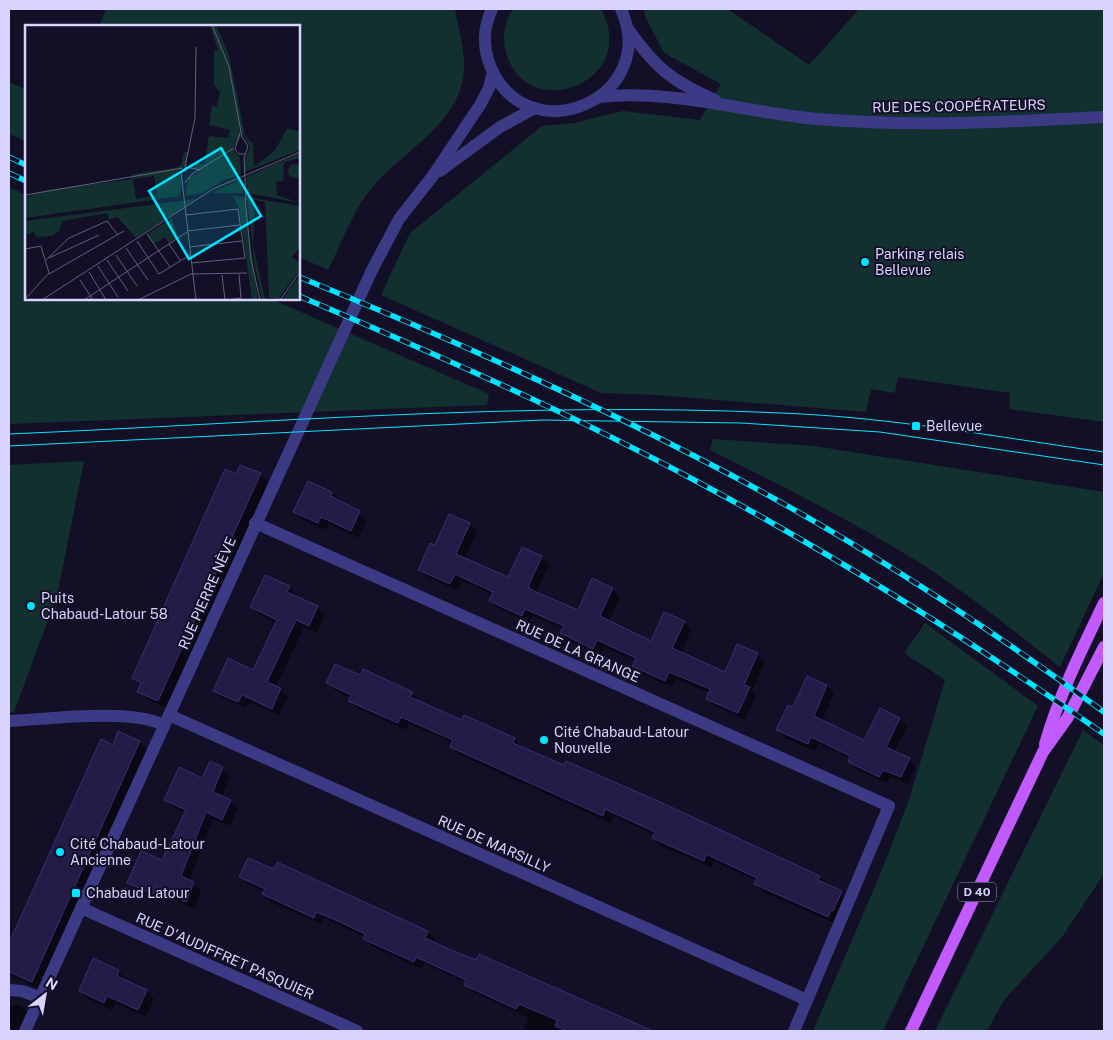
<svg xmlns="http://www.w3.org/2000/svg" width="1113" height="1040" font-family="'Public Sans',sans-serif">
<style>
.green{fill:#12302f}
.shadow{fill:#0007}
.building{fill:#241b47;stroke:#3b2d73}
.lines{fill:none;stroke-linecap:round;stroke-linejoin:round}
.minor{stroke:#3d3a85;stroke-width:12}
.major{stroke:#c25bff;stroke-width:12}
.tram{stroke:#00e5ff;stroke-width:1}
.rail-casing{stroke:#00e5ff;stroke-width:5.5}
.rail{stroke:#130f26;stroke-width:4;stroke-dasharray:11;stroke-linecap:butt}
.poi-dot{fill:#00e5ff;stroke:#130f26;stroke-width:2}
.labels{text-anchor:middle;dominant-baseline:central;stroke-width:4;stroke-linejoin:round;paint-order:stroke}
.shield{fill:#130f26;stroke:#9e99be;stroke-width:1}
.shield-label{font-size:12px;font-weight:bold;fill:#d9d4ff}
.street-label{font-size:14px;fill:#d9d4ff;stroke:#130f26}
.poi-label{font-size:14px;fill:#d9d4ff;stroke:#130f26;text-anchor:start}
.inset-road{fill:none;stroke:#625e7d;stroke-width:1}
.view{fill:#00e5ff;fill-opacity:0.15;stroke:#00e5ff;stroke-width:2.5}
.inset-edge{fill:none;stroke:#d9d4ff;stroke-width:2.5}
</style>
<rect width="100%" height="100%" fill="#130f26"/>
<!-- green -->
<g class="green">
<path d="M 106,9 L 455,9 C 458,28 465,50 464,69 C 462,124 401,151 371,189 C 353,210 341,245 328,270 L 299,257 L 299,26 L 99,26 Z"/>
<path d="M 513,9 L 601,9 C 641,81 528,126 506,53 C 502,38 504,21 513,9 Z"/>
<path d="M 644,9 L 728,9 L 809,65 L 859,9 L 1104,9 L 1104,422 L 1009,409 L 1010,393 L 898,377 L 895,393 L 871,389 L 866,412 L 657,395 L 601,393 L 381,295 L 410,233 L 542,126 L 573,123 L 623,111 L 700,120 L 721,84 L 664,53 L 645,16 Z"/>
<path d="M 9,82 L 26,89 L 26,141 L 9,134 Z"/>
<path d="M 9,187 L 26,195 L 26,299 L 271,299 L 489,394 L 487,405 L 9,424 Z"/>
<path d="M 713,439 L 814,446 L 1104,492 L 1104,573 L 1060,667 C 1013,630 967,593 917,561 C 850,520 780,485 710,450 Z"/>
<path d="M 84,461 L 57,596 L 14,712 L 9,713 L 9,465 Z"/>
<path d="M 925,623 L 1038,706 L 883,1031 L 813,1031 L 879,877 L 909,800 L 945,680 L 904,653 Z"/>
<path d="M 1083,730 L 1104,745 L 1104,874 L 1062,937 L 1004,1000 L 987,1031 L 935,1031 Z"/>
</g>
<!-- shadow -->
<g class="shadow">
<path d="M 260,474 L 268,482 L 166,708 L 147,699 L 139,691 L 141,686 L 133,678 L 237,476 Z"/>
<path d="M 308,483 L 332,493 L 367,520 L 359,538 L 329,524 L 326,530 L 302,520 L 294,512 Z"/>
<path d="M 469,524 L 477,532 L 464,559 L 508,578 L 522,549 L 541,557 L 549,565 L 536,593 L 579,612 L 593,580 L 613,589 L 620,597 L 609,621 L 652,643 L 684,622 L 691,629 L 681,654 L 725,674 L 757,654 L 765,662 L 752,691 L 756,696 L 745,720 L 715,706 L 707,699 L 710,693 L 676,679 L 672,687 L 641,674 L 634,666 L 636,661 L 604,647 L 600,655 L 569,641 L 562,633 L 564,629 L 533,616 L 529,623 L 498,608 L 490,601 L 493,595 L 462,581 L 458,591 L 427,577 L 420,570 L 435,547 Z"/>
<path d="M 289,587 L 297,595 L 296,597 L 317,607 L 325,615 L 317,633 L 304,627 L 276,687 L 288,697 L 279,715 L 249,702 L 246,708 L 222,698 L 215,690 L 253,672 L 277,623 L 259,615 L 252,607 Z"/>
<path d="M 361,677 L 412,693 L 419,702 L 462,721 L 514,739 L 522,747 L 819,877 L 849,900 L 836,924 L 763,892 L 756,884 L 757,881 L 714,861 L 712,868 L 661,846 L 653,838 L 655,835 L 613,816 L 610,823 L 459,754 L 451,747 L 453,743 L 437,736 L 409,724 L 406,730 L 357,708 L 350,700 L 351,698 L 336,691 L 328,683 Z"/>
<path d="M 808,678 L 827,686 L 834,693 L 822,721 L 865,742 L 899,719 L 907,726 L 895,752 L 909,759 L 916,767 L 909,784 L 890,777 L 887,783 L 856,769 L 849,762 L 850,759 L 819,743 L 815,751 L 785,738 L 778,730 L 794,709 Z"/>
<path d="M 119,733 L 140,742 L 147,750 L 40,989 L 9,975 L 9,947 L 102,741 L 113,746 Z"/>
<path d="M 222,768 L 230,776 L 222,797 L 230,801 L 238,808 L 230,826 L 213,819 L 189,881 L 201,891 L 194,909 L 163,894 L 160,901 L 136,890 L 128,882 L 163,862 L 186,813 L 173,807 L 165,800 Z"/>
<path d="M 241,877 L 428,932 L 435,939 L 434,943 L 640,1031 L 523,1031 L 529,1018 L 473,992 L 467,983 L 424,963 L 421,969 L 372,946 L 365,937 L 324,918 L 321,924 L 271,902 L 265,892 L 248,884 Z"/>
<path d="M 118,971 L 126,979 L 125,981 L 147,991 L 154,999 L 146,1017 L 115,1003 L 112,1010 L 88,999 L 80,991 Z"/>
<path d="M 9,1005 L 21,1005 L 30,1015 L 22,1031 L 9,1031 Z"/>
</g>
<!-- building -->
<g class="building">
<path d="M 240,465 L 261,473 L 158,701 L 137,692 L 141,683 L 132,678 L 225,469 L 236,474 Z"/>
<path d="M 308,481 L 332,492 L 331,496 L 360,511 L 351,531 L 321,517 L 318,523 L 293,512 Z"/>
<path d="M 449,514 L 470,523 L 456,554 L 508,577 L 522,547 L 542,556 L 528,587 L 534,591 L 578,610 L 592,578 L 613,588 L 600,616 L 651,641 L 664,612 L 685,621 L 672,648 L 725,672 L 737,644 L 758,653 L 744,685 L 750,687 L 738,713 L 706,699 L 710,689 L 669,672 L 665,681 L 632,666 L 636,658 L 597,640 L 593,649 L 560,633 L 564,626 L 525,609 L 522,616 L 489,601 L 493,592 L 455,574 L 450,584 L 418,570 L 430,543 L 435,545 Z"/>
<path d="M 265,575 L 290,586 L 287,592 L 318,606 L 309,626 L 296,620 L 267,682 L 281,688 L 272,709 L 242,695 L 238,702 L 213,691 L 228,658 L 253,670 L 277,620 L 250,607 Z"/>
<path d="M 335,664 L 360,675 L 363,669 L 413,692 L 410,697 L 462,720 L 464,715 L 515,738 L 513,743 L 564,765 L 566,761 L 658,801 L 820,876 L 818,880 L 842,891 L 833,911 L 831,910 L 828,917 L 754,884 L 757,878 L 706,854 L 704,861 L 652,838 L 655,832 L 605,809 L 603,816 L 450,747 L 453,740 L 428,729 L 401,717 L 398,723 L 348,701 L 351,695 L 326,683 Z"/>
<path d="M 807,676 L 827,685 L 814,716 L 864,740 L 880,708 L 900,718 L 886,747 L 910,758 L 901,777 L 883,770 L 879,777 L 848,762 L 850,756 L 811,737 L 808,744 L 776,730 L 788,705 L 793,707 Z"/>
<path d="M 118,731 L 140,741 L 32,982 L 9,972 L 9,943 L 101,739 L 113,745 Z"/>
<path d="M 210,761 L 223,767 L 213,792 L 231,800 L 222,820 L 206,812 L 181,876 L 194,882 L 186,902 L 156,887 L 153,894 L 127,883 L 141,851 L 162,860 L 186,810 L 164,800 L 179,767 L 202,778 Z"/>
<path d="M 248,858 L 274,869 L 277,862 L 428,931 L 425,938 L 449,949 L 476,960 L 479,954 L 653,1031 L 567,1031 L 555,1026 L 557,1020 L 519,1004 L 516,1009 L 464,985 L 466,980 L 416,957 L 414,962 L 363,939 L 365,934 L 340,922 L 316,912 L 314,918 L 262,894 L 265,889 L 239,877 Z"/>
<path d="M 93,958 L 119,970 L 117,976 L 147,990 L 138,1010 L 107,996 L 104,1003 L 79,991 Z"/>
</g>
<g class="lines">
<!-- minor -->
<g class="minor">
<path d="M 492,9 C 483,28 483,49 491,68 C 530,155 661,97 621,9"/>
<path d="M 628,29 C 656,68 671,81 715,100"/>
<path d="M 599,97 C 672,89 745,112 817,119 C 913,127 1008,122 1104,117"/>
<path d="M 440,171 L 500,127 L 535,108"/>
<path d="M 255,523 L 889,806 L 794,1031"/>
<path d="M 169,715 L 807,1000"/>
<path d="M 9,721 C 49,719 130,708 164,725"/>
<path d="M 81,908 L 357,1031"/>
<path d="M 9,990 L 22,991 L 41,998"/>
<path d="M 25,1031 L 372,270 L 399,219 L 432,177 L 480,105 L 489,88 L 493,72"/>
</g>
<!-- major -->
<g class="major">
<path d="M 1045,744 C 1059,695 1082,649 1104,603"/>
<path d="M 911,1031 L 1043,752 L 1068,717 L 1104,647"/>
</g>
<!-- tram -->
<g class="tram">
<path d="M 9,434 C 266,423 523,401 781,413 C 889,417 997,437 1104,452"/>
<path d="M 9,446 L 542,420 L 741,423 L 880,432 L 1104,465"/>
</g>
<!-- rail casing -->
<g class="rail-casing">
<g id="rail">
<path d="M 9,157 L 26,165"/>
<path d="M 9,173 L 26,181"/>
<path d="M 299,277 C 437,333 573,393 706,462 C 846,534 978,620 1104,712"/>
<path d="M 299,296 C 433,353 568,412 696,481 C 838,557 973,642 1104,734"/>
</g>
</g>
<!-- rail -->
<use href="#rail" class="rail"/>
</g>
<!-- markers -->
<g class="poi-dot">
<circle cx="865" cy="262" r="5"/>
<rect x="911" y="421" width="10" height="10" rx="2.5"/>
<circle cx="31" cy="606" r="5"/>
<circle cx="544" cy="740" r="5"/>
<circle cx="60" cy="852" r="5"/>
<rect x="71" y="888" width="10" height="10" rx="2.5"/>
</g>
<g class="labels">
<!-- shield labels -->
<rect class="shield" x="958" y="882.5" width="38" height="19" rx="4"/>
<g class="shield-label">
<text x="977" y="892">D 40</text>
</g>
<!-- street labels -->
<g class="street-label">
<text transform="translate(959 106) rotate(-1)">RUE DES COOPÉRATEURS</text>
<text transform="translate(207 593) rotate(-66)">RUE PIERRE NÈVE</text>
<text transform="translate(578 651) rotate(24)">RUE DE LA GRANGE</text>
<text transform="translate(494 844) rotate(24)">RUE DE MARSILLY</text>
<text transform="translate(225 956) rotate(24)">RUE D'AUDIFFRET PASQUIER</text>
</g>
<!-- poi labels -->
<g class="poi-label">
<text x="875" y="254">Parking relais<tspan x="875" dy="16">Bellevue</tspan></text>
<text x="926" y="426">Bellevue</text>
<text x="41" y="598">Puits<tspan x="41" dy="16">Chabaud-Latour 58</tspan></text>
<text x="554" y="732">Cité Chabaud-Latour<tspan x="554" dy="16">Nouvelle</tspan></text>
<text x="70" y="844">Cité Chabaud-Latour<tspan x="70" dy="16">Ancienne</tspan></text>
<text x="86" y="893">Chabaud Latour</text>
</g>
</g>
<!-- overview -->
<g transform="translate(25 25)">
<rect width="275" height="275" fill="#130f26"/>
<path d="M 185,0 L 191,0 L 204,30 L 220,111 L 228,119 L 229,142 L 250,125 L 262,104 L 275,106 L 275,125 L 220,147 L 219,137 L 225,122 L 218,109 L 208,123 L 215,133 L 216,149 L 197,156 L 178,168 L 160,171 L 164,153 L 174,147 L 164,138 L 179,139 L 184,111 L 203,113 L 205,105 L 184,100 L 187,80 L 192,82 L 195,67 L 189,60 L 189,26 L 193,25 ZM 159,127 L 163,127 L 161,140 L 151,148 L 157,154 L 155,171 L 0,193 L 0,172 L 22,165 L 107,154 L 107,149 L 150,143 L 156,140 ZM 129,151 L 132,170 L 111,174 L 108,154 ZM 275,128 L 275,133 L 259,137 L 258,156 L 251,157 L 252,170 L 275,178 L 222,168 L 221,152 ZM263 146a7 7 0 1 1 14 0a7 7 0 1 1-14 0ZM 217,154 L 218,168 L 187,168 L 194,164 ZM 208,171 L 219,172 L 233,275 L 227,275 L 214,183 ZM 222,172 L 275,181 L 275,222 L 267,232 L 275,238 L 275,245 L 253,274 L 244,272 L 240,177 L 230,175 L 228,220 L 240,274 L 244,275 L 237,275 L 230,242 ZM 171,174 L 111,213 L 92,192 L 84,195 L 82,188 L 37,196 L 35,205 L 27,211 L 11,212 L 9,207 L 0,210 L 0,196 ZM 147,193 L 152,212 L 144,218 L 140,212 L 129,219 L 122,209 ZM 275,250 L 275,274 L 257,275 L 267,261 Z" fill="#12302f" fill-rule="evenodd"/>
<path class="inset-road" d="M 187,0 L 204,42 L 217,112 L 223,121 L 219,134 L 221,175M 215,108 L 210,124 L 214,129 L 220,129M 160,142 L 170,93 L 171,22M 160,158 L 167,149 L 209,123M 0,170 L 158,143M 220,173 L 226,234 L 235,275M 161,190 L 213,184 L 220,233 L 166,238M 162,206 L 215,200M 122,209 L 145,242M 112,216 L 134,249 L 165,230M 144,219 L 155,235M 164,222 L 217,216M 101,223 L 123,255M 0,224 L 16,221 L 24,248 L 0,274M 91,230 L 112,261M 24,233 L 74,210M 21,235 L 44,213 L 82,196 L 93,210M 82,235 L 103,266M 73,241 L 93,272M 64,247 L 81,275M 24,249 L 99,206M 197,250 L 200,275M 55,255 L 68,275M 17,275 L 188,164 L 275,127M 59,275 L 162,207M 113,275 L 166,249 L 222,248M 171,275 L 156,147 L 161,142 L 175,145M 201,275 L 216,273 L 214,249M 255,275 L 275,247"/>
<path class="view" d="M 196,123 L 236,191 L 164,234 L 124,166 Z"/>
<rect width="275" height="275" class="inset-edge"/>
</g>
<!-- border -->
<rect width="1113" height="1040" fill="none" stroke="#d9d4ff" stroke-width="20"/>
<!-- north arrow -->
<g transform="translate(45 995) rotate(31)" stroke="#130f26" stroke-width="4" paint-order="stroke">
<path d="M0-4L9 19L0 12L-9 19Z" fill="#d9d4ff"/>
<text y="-8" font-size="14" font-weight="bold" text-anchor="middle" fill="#d9d4ff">N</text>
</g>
</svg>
